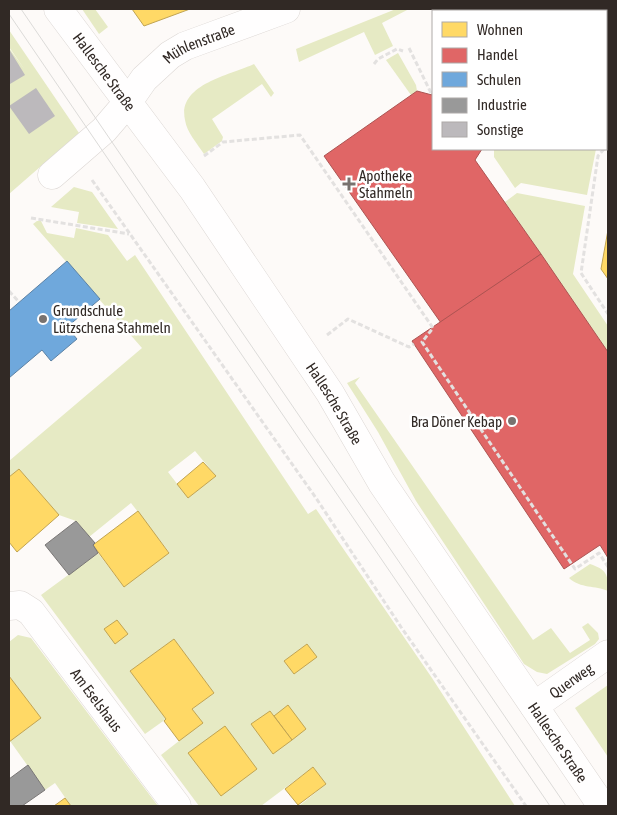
<svg xmlns="http://www.w3.org/2000/svg" width="617" height="815" font-family="'Asap Condensed',sans-serif">
<style>
.green{fill:#e6eac4;fill-rule:evenodd}
.homes{fill:#ffd966;stroke:#c1a452}
.shops{fill:#e06666;stroke:#ac5452}
.schools{fill:#6fa8dc;stroke:#5c82a5}
.industry{fill:#999;stroke:#7a7776}
.building{fill:#bcb9bc}
.lines{fill:none;stroke-linecap:round;stroke-linejoin:round}
.minor-casing{stroke:#dcd7d4;stroke-width:29}
.tertiary-casing{stroke:#dcd7d4;stroke-width:29}
.path{stroke:#e3e1e0;stroke-width:3;stroke-dasharray:5 2.5;stroke-linecap:butt}
.minor{stroke:#fffefe;stroke-width:28}
.tertiary{stroke:#fffefe;stroke-width:28}
.tram{stroke:#dcdbd9;stroke-width:1}
.poi-dot{fill:#78726f;stroke:#fff;stroke-width:2}
.labels{text-anchor:middle;dominant-baseline:central;stroke-width:5;stroke-linejoin:round;paint-order:stroke}
.street-label{font-size:15px;fill:#312925;stroke:#fff}
.poi-label{font-size:15px;fill:#312925;stroke:#fff;text-anchor:start}
</style>
<rect width="100%" height="100%" fill="#fdfaf8"/>
<!-- green -->
<g class="green">
<path d="M 82,9 L 95,9 L 108,27 L 99,34 Z"/>
<path d="M 396,9 L 409,9 L 382,23 L 393,46 L 375,55 L 364,32 L 299,62 L 296,49 Z"/>
<path d="M 594,9 L 608,9 L 608,140 L 606,142 L 606,11 L 587,11 Z"/>
<path d="M 9,30 L 79,133 L 9,194 L 9,48 L 25,70 L 9,47 Z"/>
<path d="M 398,53 L 416,85 L 417,91 L 411,95 L 386,60 Z"/>
<path d="M 254,64 L 274,93 L 271,97 L 262,84 L 212,119 L 223,137 L 222,141 L 204,154 C 197,143 187,133 185,120 C 177,84 231,75 254,64 Z"/>
<path d="M 494,149 L 596,149 L 587,195 L 521,183 L 515,188 L 494,157 Z"/>
<path d="M 74,187 L 92,192 L 118,229 L 77,223 L 79,212 L 51,207 Z"/>
<path d="M 517,193 L 585,206 L 573,274 L 608,326 L 608,352 L 505,202 Z"/>
<path d="M 37,221 L 41,221 L 47,233 L 74,238 L 76,228 L 108,235 L 127,261 L 135,255 L 308,514 L 316,509 L 432,678 L 515,806 L 299,806 L 326,784 L 313,767 L 261,806 L 199,806 L 161,755 L 202,723 L 192,709 L 214,693 L 174,639 L 130,671 L 166,719 L 145,734 L 41,595 L 98,553 L 124,587 L 169,552 L 131,503 L 89,537 L 76,521 L 59,515 L 19,469 L 9,477 L 9,461 L 142,348 L 33,224 ZM 195,451 L 216,476 L 188,498 L 168,472 ZM 307,644 L 316,657 L 294,673 L 284,661 Z"/>
<path d="M 360,377 L 355,383 L 533,640 L 551,628 L 570,653 L 590,640 L 582,627 L 588,623 L 598,633 L 599,639 L 595,644 L 547,674 L 537,672 L 524,664 L 416,501 L 378,432 L 347,383 Z"/>
<path d="M 590,564 C 607,570 608,574 608,591 C 595,585 581,589 569,578 Z"/>
<path d="M 18,635 L 31,638 L 158,806 L 71,806 L 55,783 L 45,790 L 10,741 L 41,718 L 9,676 L 9,642 Z"/>
<path d="M 608,685 L 608,757 L 575,708 Z"/>
</g>
<!-- homes -->
<g class="homes">
<path d="M 132,9 L 190,9 L 144,26 Z"/>
<path d="M 562,9 L 594,9 L 587,11 L 563,11 Z"/>
<path d="M 608,230 L 608,279 L 601,269 Z"/>
<path d="M 203,462 L 216,476 L 188,498 L 177,484 Z"/>
<path d="M 19,469 L 59,515 L 17,552 L 9,542 L 9,477 Z"/>
<path d="M 138,511 L 169,553 L 124,587 L 93,545 Z"/>
<path d="M 117,620 L 128,634 L 115,644 L 104,629 Z"/>
<path d="M 174,639 L 214,693 L 192,709 L 203,723 L 179,741 L 164,721 L 166,719 L 130,671 Z"/>
<path d="M 307,644 L 317,657 L 294,674 L 284,661 Z"/>
<path d="M 9,676 L 41,718 L 9,742 Z"/>
<path d="M 288,705 L 306,729 L 292,740 L 274,716 Z"/>
<path d="M 270,711 L 292,740 L 273,754 L 251,724 Z"/>
<path d="M 225,726 L 257,769 L 221,796 L 188,753 Z"/>
<path d="M 313,767 L 326,784 L 298,805 L 285,789 Z"/>
<path d="M 65,798 L 71,806 L 54,806 Z"/>
</g>
<!-- shops -->
<g class="shops">
<path d="M 433,89 L 433,149 L 482,149 L 475,160 L 541,254 L 441,323 L 324,156 L 417,91 L 432,95 Z"/>
<path d="M 541,254 L 608,352 L 608,558 L 600,545 L 564,569 L 412,341 Z"/>
</g>
<!-- schools -->
<path class="schools" d="M 67,261 L 100,299 L 67,327 L 77,339 L 51,361 L 42,350 L 9,378 L 9,311 Z"/>
<!-- industry -->
<g class="industry">
<path d="M 76,521 L 95,543 L 93,545 L 98,553 L 69,575 L 45,545 Z"/>
<path d="M 28,765 L 45,790 L 22,806 L 9,806 L 9,779 Z"/>
</g>
<!-- building -->
<g class="building">
<path d="M 9,49 L 25,75 L 10,84 L 9,81 Z"/>
<path d="M 36,88 L 55,116 L 29,134 L 9,106 Z"/>
</g>
<g class="lines">
<!-- minor casing -->
<g class="minor-casing">
<g id="minor">
<path id="s1" d="M 52,175 L 104,130 L 128,102 L 144,79 L 170,55 L 185,46 L 286,9"/>
<path id="s2" d="M 9,606 L 20,605 L 31,612 L 177,806"/>
<path id="s3" d="M 534,706 L 608,654"/>
</g>
</g>
<!-- tertiary casing -->
<g class="tertiary-casing">
<g id="tertiary">
<path id="s4" d="M 58,9 L 192,188 L 330,393 L 382,483 L 602,806"/>
</g>
</g>
<!-- path -->
<g class="path">
<path d="M 409,48 L 432,95"/>
<path d="M 374,64 L 378,59 L 397,49 L 403,51"/>
<path d="M 606,147 L 608,145"/>
<path d="M 604,149 L 598,156 L 581,273 L 608,314"/>
<path d="M 204,156 L 223,142 L 300,135 L 433,328 L 422,342 L 575,569 L 599,553 L 608,567"/>
<path d="M 92,180 L 316,498 L 401,627 L 526,806"/>
<path d="M 31,218 L 129,234"/>
<path d="M 9,291 L 19,302"/>
<path d="M 327,335 L 348,319 L 409,347 L 414,344"/>
</g>
<!-- minor -->
<use href="#minor" class="minor"/>
<!-- tertiary -->
<use href="#tertiary" class="tertiary"/>
<!-- tram -->
<g class="tram">
<path d="M 21,9 L 566,806"/>
<path d="M 9,14 L 550,806"/>
</g>
</g>
<!-- markers -->
<g class="poi-dot">
<path d="M346.5 176.5h5v5h5v5h-5v5h-5v-5h-5v-5h5z"/>
<circle cx="43" cy="319" r="5"/>
<circle cx="512" cy="421" r="5"/>
</g>
<g class="labels">
<!-- street labels -->
<g class="street-label">
<text stroke="none"><textPath href="#s1" startOffset="200">Mühlenstraße</textPath></text>
<text stroke="none"><textPath href="#s4" startOffset="78">Hallesche Straße</textPath></text>
<text stroke="none"><textPath href="#s4" startOffset="482">Hallesche Straße</textPath></text>
<text stroke="none"><textPath href="#s3" startOffset="45">Querweg</textPath></text>
<text stroke="none"><textPath href="#s2" startOffset="134">Am Eselshaus</textPath></text>
<text stroke="none"><textPath href="#s4" startOffset="888">Hallesche Straße</textPath></text>
</g>
<!-- poi labels -->
<g class="poi-label">
<text x="359" y="175">Apotheke<tspan x="359" dy="17">Stahmeln</tspan></text>
<text x="53" y="310">Grundschule<tspan x="53" dy="17">Lützschena Stahmeln</tspan></text>
<text x="502" y="421" text-anchor="end">Bra Döner Kebap</text>
</g>
</g>
<!-- border -->
<rect width="617" height="815" fill="none" stroke="#312925" stroke-width="20"/>
<!-- legend -->
<rect x="432" y="10" width="175" height="140" fill="#ffffff" stroke="#ada9a8"/>
<rect x="442" y="22" width="25" height="15" fill="#ffd966" stroke="#ada9a8"/>
<text x="477" y="35" font-size="15" fill="#312925">Wohnen</text>
<rect x="442" y="48" width="25" height="15" fill="#e06666" stroke="#ada9a8"/>
<text x="477" y="60" font-size="15" fill="#312925">Handel</text>
<rect x="442" y="72" width="25" height="15" fill="#6fa8dc" stroke="#ada9a8"/>
<text x="477" y="85" font-size="15" fill="#312925">Schulen</text>
<rect x="442" y="98" width="25" height="15" fill="#999999" stroke="#ada9a8"/>
<text x="477" y="110" font-size="15" fill="#312925">Industrie</text>
<rect x="442" y="122" width="25" height="15" fill="#bcb9bc" stroke="#ada9a8"/>
<text x="477" y="135" font-size="15" fill="#312925">Sonstige</text>
</svg>
